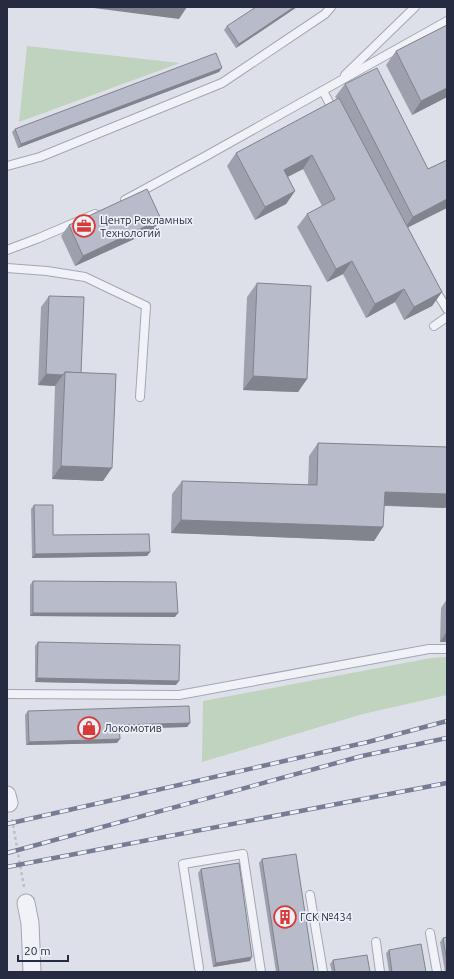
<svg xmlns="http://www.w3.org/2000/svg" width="454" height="979" font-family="Ubuntu,sans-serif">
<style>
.green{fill:#c0d3be}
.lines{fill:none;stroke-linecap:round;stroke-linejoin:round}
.lane-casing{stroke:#a3a6b3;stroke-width:10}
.street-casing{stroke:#a3a6b3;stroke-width:19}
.path{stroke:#bcbec8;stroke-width:2.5;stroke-dasharray:3 3;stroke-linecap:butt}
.lane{stroke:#f1f2f7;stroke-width:8}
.street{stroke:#f1f2f7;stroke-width:17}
.rail-casing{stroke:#767c94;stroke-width:4.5}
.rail{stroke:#edf0f6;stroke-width:3;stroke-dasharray:9;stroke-linecap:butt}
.wall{fill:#9ea1ad}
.shaded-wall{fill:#81838d}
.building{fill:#b8bbc9;stroke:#81838d}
.labels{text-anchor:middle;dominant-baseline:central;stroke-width:3.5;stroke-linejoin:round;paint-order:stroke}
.poi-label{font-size:11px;fill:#262b41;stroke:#edf0f6;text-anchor:start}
</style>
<rect width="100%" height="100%" fill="#dee0e9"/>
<!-- green -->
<g class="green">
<path d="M 27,46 L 180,63 L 19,122 Z"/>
<path d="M 447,657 L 447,695 L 363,714 L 202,762 L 203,701 L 431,658 Z"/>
</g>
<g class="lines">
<!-- lane casing -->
<g class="lane-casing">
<g id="lane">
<path d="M 345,75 L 415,7"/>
<path d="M 323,91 L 334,112"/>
<path d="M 7,166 L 40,157 L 222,83 L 325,14 L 331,7"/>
<path d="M 125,200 L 206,156 L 447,21"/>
<path d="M 7,250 L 39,238 L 95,214"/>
<path d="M 7,268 L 47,271 L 85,277 L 146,306 L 140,397"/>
<path d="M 434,288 L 447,309"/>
<path d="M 434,326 L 447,317"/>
<path d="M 7,694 L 179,695 L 429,649 L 447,649"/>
<path d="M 310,895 L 323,972"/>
<path d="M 430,933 L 437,972"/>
<path d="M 376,942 L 380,972"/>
<path d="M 199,968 L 183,864 L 243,854 L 261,972"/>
</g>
</g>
<!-- street casing -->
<g class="street-casing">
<g id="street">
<path d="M 7,795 L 9,803"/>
<path d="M 26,903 L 30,923 L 32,972"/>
</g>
</g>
<!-- path -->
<path class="path" d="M 12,819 L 24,887"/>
<!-- lane -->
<use href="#lane" class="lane"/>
<!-- street -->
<use href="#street" class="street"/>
<!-- rail casing -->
<g class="rail-casing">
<g id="rail">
<path d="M 7,824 L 368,742 L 447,721"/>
<path d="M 7,853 L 362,756 L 447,738"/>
<path d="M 7,867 L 447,783"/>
</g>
</g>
<!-- rail -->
<use href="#rail" class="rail"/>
</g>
<!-- wall -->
<g class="wall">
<path d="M 297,7 L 236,48 L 224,30 L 227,26 Z"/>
<path d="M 447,25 L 447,97 L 412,115 L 386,65 L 396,51 Z"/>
<path d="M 219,72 L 18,148 L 12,132 L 15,129 Z"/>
<path d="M 345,84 L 428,169 L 447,160 L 408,228 L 442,292 L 432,306 L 404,320 L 395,302 L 366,318 L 343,274 L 327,282 L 297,227 L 307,214 L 322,206 L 303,169 L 288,177 L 295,191 L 286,204 L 255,220 L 227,166 L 236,153 L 337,99 L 335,97 Z"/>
<path d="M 69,225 L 154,230 L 75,266 L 61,236 Z"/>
<path d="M 257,283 L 307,379 L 298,392 L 243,390 L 247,297 Z"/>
<path d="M 49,296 L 81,373 L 103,481 L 52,479 L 55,386 L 38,385 L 41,307 Z"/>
<path d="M 318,443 L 447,447 L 447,506 L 445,508 L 384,506 L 383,527 L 374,541 L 171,533 L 172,494 L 182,481 L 308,485 L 309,456 Z"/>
<path d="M 34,505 L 53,535 L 150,552 L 147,556 L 32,558 L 31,509 Z"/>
<path d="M 33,581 L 175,617 L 30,616 L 30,585 Z"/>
<path d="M 447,599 L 447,642 L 440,642 L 441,608 Z"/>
<path d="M 38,642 L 176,685 L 35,682 L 35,646 Z"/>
<path d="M 28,711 L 190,723 L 187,727 L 119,729 L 117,743 L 26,745 L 25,715 Z"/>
<path d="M 262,859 L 314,972 L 276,972 L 259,863 Z"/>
<path d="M 201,869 L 250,961 L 213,967 L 198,873 Z"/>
<path d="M 447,937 L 447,972 L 445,972 L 440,942 L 443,938 Z"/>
<path d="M 389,950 L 426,972 L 389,972 L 386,953 Z"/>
<path d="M 333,960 L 370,972 L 332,972 L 330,964 Z"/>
</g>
<!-- shaded-wall -->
<g class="shaded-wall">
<path d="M 86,7 L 187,7 L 179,19 Z"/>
<path d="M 294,7 L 297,7 L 236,48 L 239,44 Z"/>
<path d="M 222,68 L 219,72 L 18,148 L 21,144 Z"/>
<path d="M 447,88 L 447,97 L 412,115 L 421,101 Z"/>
<path d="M 312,155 L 303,169 L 275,183 L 284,170 Z"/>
<path d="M 295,191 L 286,204 L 255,220 L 265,207 Z"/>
<path d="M 447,199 L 447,208 L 403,230 L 413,217 Z"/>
<path d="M 161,219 L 154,230 L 75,266 L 83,256 Z"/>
<path d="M 352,261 L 343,274 L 327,282 L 336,269 Z"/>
<path d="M 404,289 L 395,302 L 366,318 L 375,304 Z"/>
<path d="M 442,292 L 432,306 L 404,320 L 414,307 Z"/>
<path d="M 46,374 L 63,375 L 55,386 L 38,385 Z"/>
<path d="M 253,376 L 307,379 L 298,392 L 243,390 Z"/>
<path d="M 61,466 L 112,468 L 103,481 L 52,479 Z"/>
<path d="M 385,492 L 447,494 L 447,506 L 445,508 L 375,505 Z"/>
<path d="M 181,520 L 383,527 L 374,541 L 171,533 Z"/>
<path d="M 150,552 L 147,556 L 32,558 L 35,554 Z"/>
<path d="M 33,613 L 178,613 L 175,617 L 30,616 Z"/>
<path d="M 447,631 L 447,642 L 440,642 Z"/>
<path d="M 37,678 L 179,681 L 176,685 L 35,682 Z"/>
<path d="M 190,723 L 187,727 L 117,729 L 119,725 Z"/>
<path d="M 120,739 L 117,743 L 26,745 L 29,742 Z"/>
<path d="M 252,957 L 250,961 L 213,967 L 216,963 Z"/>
</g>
<!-- building -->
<g class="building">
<path d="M 256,7 L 294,7 L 239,44 L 227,26 Z"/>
<path d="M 447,25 L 447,88 L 421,101 L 396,51 Z"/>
<path d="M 216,53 L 222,68 L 21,144 L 15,129 Z"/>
<path d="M 377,68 L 428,169 L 447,160 L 447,199 L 413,217 L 345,84 Z"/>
<path d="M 339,98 L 442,292 L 414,307 L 404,289 L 375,304 L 352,261 L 336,269 L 307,214 L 335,199 L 312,155 L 284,170 L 295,191 L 265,207 L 236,153 Z"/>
<path d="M 147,189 L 161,219 L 83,256 L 69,225 Z"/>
<path d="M 257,283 L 311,286 L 307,379 L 253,376 Z"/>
<path d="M 49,296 L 84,297 L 81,373 L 65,372 L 63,375 L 46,374 Z"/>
<path d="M 65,372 L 116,374 L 112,468 L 61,466 Z"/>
<path d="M 318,443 L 447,447 L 447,494 L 385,492 L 383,527 L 181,520 L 182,481 L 317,485 Z"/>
<path d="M 34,505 L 53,505 L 53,535 L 149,534 L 150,552 L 35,554 Z"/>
<path d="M 33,581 L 176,582 L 178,613 L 33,613 Z"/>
<path d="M 38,642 L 180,645 L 179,681 L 37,678 Z"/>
<path d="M 189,706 L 190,723 L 119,725 L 120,739 L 29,742 L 28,711 Z"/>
<path d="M 296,854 L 314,972 L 279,972 L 262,859 Z"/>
<path d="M 239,863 L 252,957 L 216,963 L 201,869 Z"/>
<path d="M 447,937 L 447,962 L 443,938 Z"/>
<path d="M 421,944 L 426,972 L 392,972 L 389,950 Z"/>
<path d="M 367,955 L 370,972 L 335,972 L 333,960 Z"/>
</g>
<!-- icons -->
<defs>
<g id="office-ring" transform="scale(1.15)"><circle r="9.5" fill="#edf0f6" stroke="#d93a38" stroke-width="1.5"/><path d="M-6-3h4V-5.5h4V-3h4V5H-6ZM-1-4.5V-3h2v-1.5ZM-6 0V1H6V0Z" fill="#d93a38"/></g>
<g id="shop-ring" transform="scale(1.15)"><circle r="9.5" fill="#edf0f6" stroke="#d93a38" stroke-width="1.5"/><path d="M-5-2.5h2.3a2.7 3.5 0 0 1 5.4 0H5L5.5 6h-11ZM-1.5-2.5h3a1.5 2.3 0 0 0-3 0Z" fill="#d93a38"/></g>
<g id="building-ring" transform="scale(1.15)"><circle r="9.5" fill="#edf0f6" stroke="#d93a38" stroke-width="1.5"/><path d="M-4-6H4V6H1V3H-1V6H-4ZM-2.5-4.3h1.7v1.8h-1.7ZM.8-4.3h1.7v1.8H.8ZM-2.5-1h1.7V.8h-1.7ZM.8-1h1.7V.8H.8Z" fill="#d93a38"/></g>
</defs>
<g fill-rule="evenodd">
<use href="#office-ring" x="84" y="226"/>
<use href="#shop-ring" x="89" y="728"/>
<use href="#building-ring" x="285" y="917"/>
</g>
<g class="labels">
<!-- poi labels -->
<g class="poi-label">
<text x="100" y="220">Центр Рекламных<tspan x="100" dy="13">Технологий</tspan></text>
<text x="104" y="728">Локомотив</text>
<text x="300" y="917">ГСК №434</text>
</g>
</g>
<!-- border -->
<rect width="454" height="979" fill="none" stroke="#262b41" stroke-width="16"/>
<!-- scale -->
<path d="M18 955v6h50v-6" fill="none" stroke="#262b41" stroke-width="2"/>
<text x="24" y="955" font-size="12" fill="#262b41" stroke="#edf0f6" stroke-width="3" paint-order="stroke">20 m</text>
</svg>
